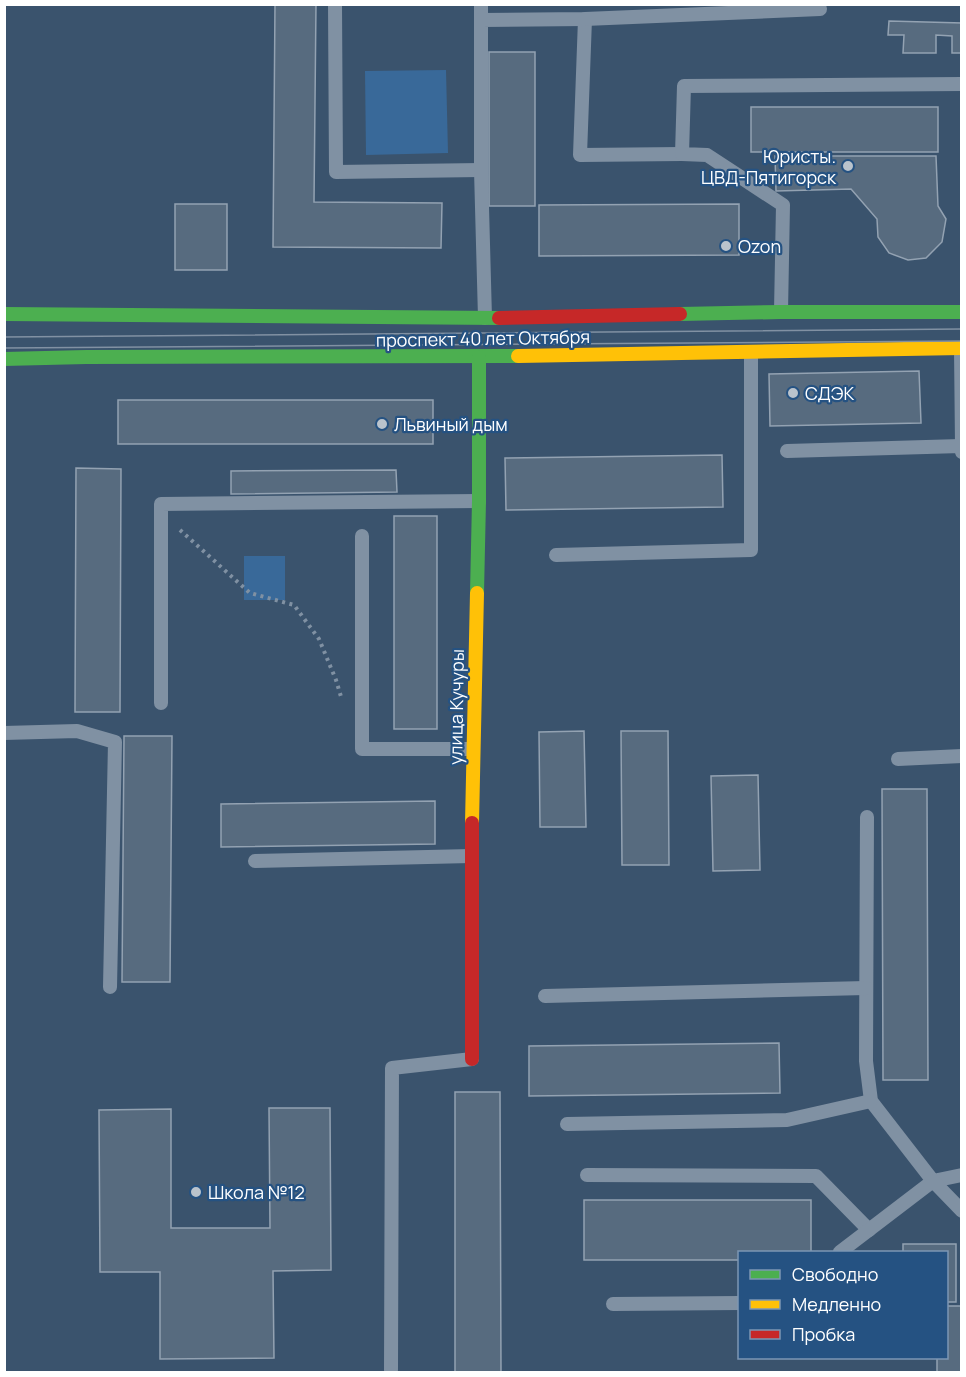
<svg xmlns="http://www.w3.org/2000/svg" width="966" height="1377" font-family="Manrope,sans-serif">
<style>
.green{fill:#396999}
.building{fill:#576b7f;stroke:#93a2b2;stroke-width:1.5}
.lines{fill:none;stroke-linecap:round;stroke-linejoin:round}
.path{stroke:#8091a3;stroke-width:4;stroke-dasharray:3 4.5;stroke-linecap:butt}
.lane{stroke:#8091a3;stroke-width:14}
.fast{stroke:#4caf50;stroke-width:14}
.slow{stroke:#ffc107;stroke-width:14}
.jam{stroke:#c62828;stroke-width:14}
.tram{stroke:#8191a3;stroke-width:1.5}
.poi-dot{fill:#bac3cc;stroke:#255282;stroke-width:2}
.labels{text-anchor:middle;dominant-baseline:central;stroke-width:4.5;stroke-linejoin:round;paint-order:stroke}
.poi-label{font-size:18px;fill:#fff;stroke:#255282;text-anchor:start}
.street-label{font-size:18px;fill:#fff;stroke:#255282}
</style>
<rect width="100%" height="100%" fill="#3a536d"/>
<!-- green -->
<g class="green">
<path d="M 446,70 L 448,153 L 366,155 L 365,71 Z"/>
<rect x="244" y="556" width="41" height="44"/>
</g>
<!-- building -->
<g class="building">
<path d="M 275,4 L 316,4 L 314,202 L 442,203 L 441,248 L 273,247 Z"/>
<path d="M 889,21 L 962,23 L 962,53 L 952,53 L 952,36 L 936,35 L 936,53 L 903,53 L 904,35 L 888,35 Z"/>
<rect x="489" y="52" width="46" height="154"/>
<rect x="751" y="107" width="187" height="45"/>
<path d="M 775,156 L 936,156 L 938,206 L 946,219 L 942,242 L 926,258 L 908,260 L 889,253 L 878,237 L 877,219 L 851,189 L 776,191 Z"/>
<rect x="175" y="204" width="52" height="66"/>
<path d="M 739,204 L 739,255 L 539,256 L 539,205 Z"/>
<path d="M 919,371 L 921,423 L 770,426 L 769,374 Z"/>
<rect x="118" y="400" width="315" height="44"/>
<path d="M 722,455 L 723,507 L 506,510 L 505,458 Z"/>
<path d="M 76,468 L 121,469 L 120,712 L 75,712 Z"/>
<path d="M 396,470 L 397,492 L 231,494 L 231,471 Z"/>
<rect x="394" y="516" width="43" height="213"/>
<path d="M 584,731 L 586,827 L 540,827 L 539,732 Z"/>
<path d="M 621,731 L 668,731 L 669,865 L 622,865 Z"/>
<path d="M 124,736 L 172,736 L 170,982 L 122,982 Z"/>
<path d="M 758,775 L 760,870 L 713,871 L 711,776 Z"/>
<path d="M 882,789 L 927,789 L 928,1080 L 883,1080 Z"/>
<path d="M 435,801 L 435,844 L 221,847 L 221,804 Z"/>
<path d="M 779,1043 L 780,1093 L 529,1096 L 529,1046 Z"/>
<path d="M 455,1092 L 500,1092 L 501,1372 L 455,1372 Z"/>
<path d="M 269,1108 L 330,1108 L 331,1270 L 273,1271 L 274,1358 L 160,1359 L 160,1272 L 100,1272 L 99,1110 L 171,1109 L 171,1228 L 270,1228 Z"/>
<path d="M 584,1200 L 811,1200 L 811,1252 L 740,1252 L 740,1260 L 584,1260 Z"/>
<path d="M 903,1244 L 956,1244 L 956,1302 L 946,1302 L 946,1252 L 903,1252 Z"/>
<path d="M 946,1306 L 962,1306 L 962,1372 L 937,1372 L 937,1358 L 946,1358 Z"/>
</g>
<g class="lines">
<!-- path -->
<path class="path" d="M 180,530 L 250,593 L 294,605 L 319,639 L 336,680 L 342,700"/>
<!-- lane -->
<g class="lane">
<path d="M 335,4 L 336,172 L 481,170"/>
<path d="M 585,19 L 580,155 L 682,154"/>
<path d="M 481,20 L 481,4"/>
<path d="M 781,312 L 783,205 L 707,155 L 682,154 L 684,86 L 962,84"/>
<path d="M 485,318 L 481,170 L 481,20 L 585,19 L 820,9"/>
<path d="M 961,348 L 962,446"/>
<path d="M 787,451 L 961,446 L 962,452"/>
<path d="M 362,536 L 362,749 L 472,749"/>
<path d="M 556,555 L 751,550 L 751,352"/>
<path d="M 161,703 L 161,504 L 479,501"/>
<path d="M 4,733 L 77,731 L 115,742 L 110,987"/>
<path d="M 898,759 L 962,756"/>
<path d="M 867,817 L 866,1061 L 871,1101 L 933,1181 L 962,1175"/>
<path d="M 255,861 L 471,856"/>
<path d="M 545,996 L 866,988"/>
<path d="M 567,1124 L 787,1120 L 871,1101"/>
<path d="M 587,1175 L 816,1176 L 869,1230"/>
<path d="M 840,1252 L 933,1181 L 962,1211"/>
<path d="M 613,1304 L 740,1303"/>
<path d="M 391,1370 L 392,1068 L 472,1059"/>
</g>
<!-- fast -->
<g class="fast">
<path d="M 4,314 L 499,318"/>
<path d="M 680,314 L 781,312 L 962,312"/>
<path d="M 4,359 L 86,357 L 518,356"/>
<path d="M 477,593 L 479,501 L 479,357"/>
</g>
<!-- slow -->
<g class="slow">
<path d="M 518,356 L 962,348"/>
<path d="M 472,823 L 477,593"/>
</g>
<!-- jam -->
<g class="jam">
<path d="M 499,318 L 680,314"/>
<path d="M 472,823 L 472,1059"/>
</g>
<!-- tram -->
<g class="tram">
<path d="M 4,337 L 962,329"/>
<path d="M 4,348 L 962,341"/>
</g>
</g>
<!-- markers -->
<g class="poi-dot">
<circle cx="848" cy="166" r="6"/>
<circle cx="726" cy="246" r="6"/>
<circle cx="793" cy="393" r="6"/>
<circle cx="382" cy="424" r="6"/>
<circle cx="196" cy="1192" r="6"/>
</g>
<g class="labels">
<!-- poi labels -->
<g class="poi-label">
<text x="836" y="156" text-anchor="end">Юристы.<tspan x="836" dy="21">ЦВД-Пятигорск</tspan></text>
<text x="738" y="246">Ozon</text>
<text x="805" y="393">СДЭК</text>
<text x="394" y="424">Львиный дым</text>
<text x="208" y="1192">Школа №12</text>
</g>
<!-- street labels -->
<g class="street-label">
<text transform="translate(483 338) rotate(-1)">проспект 40 лет Октября</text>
<text transform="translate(456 707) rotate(-89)">улица Кучуры</text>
</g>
</g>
<!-- border -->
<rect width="966" height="1377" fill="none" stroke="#ffffff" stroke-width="12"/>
<!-- legend -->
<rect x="738" y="1251" width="210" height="108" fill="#255282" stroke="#7c97b4" stroke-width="1.5"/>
<rect x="750" y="1270" width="30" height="9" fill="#4caf50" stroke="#7c97b4" stroke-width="1.5"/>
<text x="792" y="1281" font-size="18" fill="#ffffff">Свободно</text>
<rect x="750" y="1300" width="30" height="9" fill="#ffc107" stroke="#7c97b4" stroke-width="1.5"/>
<text x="792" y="1311" font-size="18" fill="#ffffff">Медленно</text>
<rect x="750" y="1330" width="30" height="9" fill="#c62828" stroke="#7c97b4" stroke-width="1.5"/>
<text x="792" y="1341" font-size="18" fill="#ffffff">Пробка</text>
</svg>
